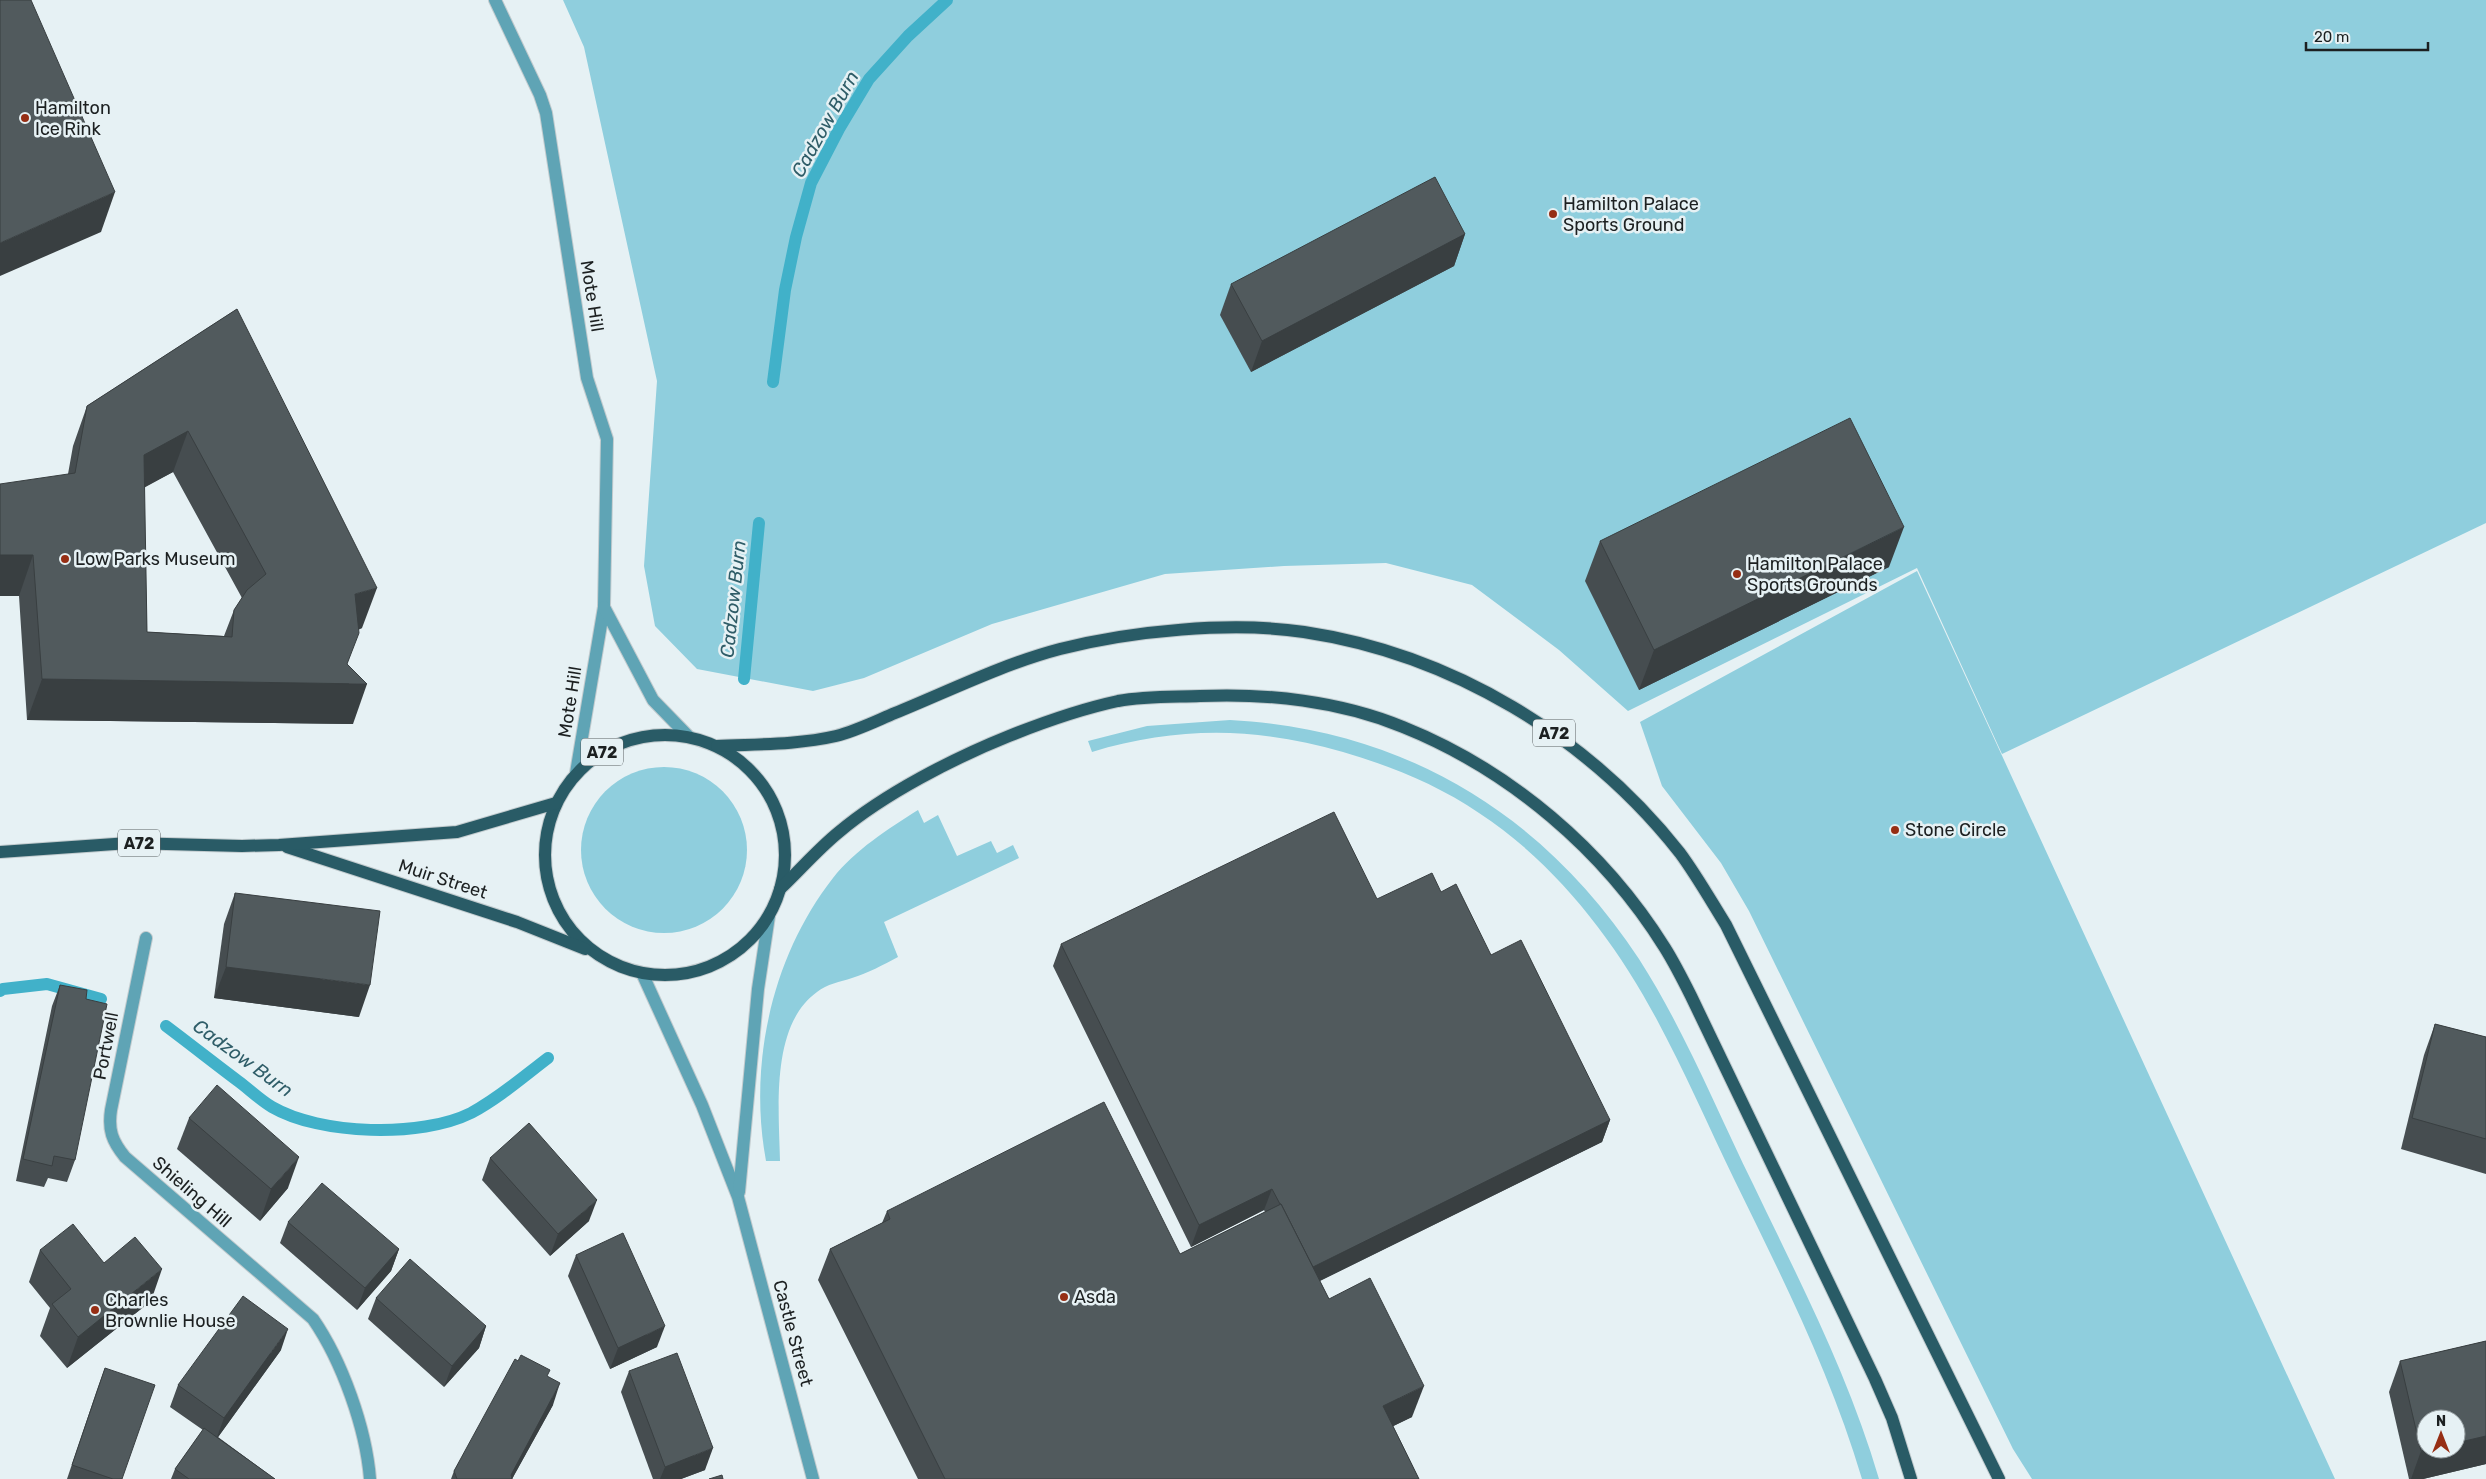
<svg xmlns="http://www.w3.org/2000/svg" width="2486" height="1479" font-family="Rubik,sans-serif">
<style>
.green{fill:#8fcedd}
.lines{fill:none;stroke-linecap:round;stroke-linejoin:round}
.stream{stroke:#41b1c9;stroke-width:12}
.minor-casing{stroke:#c2cbce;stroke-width:14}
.major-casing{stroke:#c2cbce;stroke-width:14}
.minor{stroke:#5fa4b5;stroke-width:12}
.major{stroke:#295b66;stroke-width:12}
.wall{fill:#464d50;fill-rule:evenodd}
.shaded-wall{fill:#393f41}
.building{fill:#515a5d;stroke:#393f41;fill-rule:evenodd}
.poi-dot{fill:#962e14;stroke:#e6f1f4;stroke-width:2}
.labels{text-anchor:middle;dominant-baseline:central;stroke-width:5;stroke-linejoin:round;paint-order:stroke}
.shield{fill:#e6f1f4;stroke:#595f60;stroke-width:1}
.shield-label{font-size:16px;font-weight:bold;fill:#1c2021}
.poi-label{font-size:18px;fill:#1c2021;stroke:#e6f1f4;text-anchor:start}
.street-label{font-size:18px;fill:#1c2021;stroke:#e6f1f4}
.water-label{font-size:19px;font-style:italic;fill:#2f5d68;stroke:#e6f1f4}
</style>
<rect width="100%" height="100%" fill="#e6f1f4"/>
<!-- green -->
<g class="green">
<path d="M 563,0 L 2486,0 L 2486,523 L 2002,754 L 1917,568 L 1628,711 L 1559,650 L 1472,585 L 1386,563 L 1284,566 L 1165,574 L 992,624 L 864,678 L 813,691 L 697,669 L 655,626 L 644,566 L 657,381 L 584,47 Z"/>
<path d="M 1917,571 L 2335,1479 L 2032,1479 L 2013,1449 L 1749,911 L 1721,863 L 1662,786 L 1640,722 Z"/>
<path d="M 1230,720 C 1404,729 1544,814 1639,959 C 1684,1029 1716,1109 1753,1184 C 1799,1280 1849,1376 1879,1479 L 1862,1479 C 1831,1374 1782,1277 1734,1179 C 1708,1125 1684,1070 1656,1018 C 1614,939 1554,862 1479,813 C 1438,785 1391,766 1343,752 C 1257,727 1178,726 1092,752 L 1088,741 L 1147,726 Z"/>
<circle cx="664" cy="850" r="83"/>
<path d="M 918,810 L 924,823 L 938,815 L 957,856 L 991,841 L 997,853 L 1013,845 L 1019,858 L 884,922 L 898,957 C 883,965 868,973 852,978 C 840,982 827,984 817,992 C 770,1026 779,1109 780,1161 L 766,1161 C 748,1064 772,956 833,878 C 855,850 888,829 918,810 Z"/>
</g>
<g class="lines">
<!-- stream -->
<g class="stream">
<path d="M 773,382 L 785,290 L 796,237 L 811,183 L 839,129 L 869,79 L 908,36 L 947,0"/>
<path d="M 744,679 L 759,523"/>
<path d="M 0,991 L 3,989 L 47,984 L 101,999"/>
<path d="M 166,1026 C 190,1044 214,1063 238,1081 C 249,1089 260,1100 272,1107 C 320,1135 421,1138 471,1113 C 499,1098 523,1077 548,1058"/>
</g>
<!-- minor casing -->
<g class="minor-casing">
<g id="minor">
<path d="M 495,0 L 540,95 L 546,113 L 587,378 L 607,439 L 604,607 L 576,773"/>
<path d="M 604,607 L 653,700 L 689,737"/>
<path d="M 146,938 L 111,1110 C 108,1130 112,1141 125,1157 L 313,1319 C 342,1361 366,1428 370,1479"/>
<path d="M 642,973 L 702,1105 L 738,1197 L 813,1479"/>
<path d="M 739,1192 L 758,989 L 769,916"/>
</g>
</g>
<!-- major casing -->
<g class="major-casing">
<g id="major">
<circle cx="665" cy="855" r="120"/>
<path d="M 717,746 C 756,744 797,745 836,736 C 856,731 876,721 895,713 C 949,691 1003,664 1060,649 C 1131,631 1231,621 1304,632 C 1451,654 1588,736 1680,853 C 1697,876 1711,901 1726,925 L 1999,1479"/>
<path d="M 287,847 L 517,922 L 585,949"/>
<path d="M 0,852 L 129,843 L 242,846 L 279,845 L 457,832 L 556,803"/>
<path d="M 780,889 C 800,870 818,849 839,832 C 884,794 954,758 1009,736 C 1044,722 1081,709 1118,701 C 1145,696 1173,697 1200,696 C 1267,693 1340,701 1403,727 C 1510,770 1604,850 1665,948 C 1675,964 1683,980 1691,996 L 1875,1379 L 1892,1418 L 1911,1479"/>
</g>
</g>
<!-- minor -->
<use href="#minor" class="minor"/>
<!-- major -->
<use href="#major" class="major"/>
</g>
<!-- wall -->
<g class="wall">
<path d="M 1465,234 L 1454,266 L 1251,372 L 1220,315 L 1231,284 Z"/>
<path d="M 237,309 L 362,628 L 358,630 L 347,664 L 353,724 L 27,720 L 19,596 L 0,596 L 68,474 L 73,446 L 87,406 ZM 173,472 L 242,598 L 234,610 L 224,636 L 147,632 L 144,487 Z"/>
<path d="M 1600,541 L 1889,567 L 1639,690 L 1585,581 Z"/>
<path d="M 1441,892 L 1491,955 L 1610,1120 L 1602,1142 L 1320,1281 L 1329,1299 L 1412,1417 L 1393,1426 L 1419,1479 L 918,1479 L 818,1280 L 830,1249 L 882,1223 L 887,1211 L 1180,1254 L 1265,1212 L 1264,1210 L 1191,1247 L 1053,966 L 1061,944 L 1377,899 Z"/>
<path d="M 235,893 L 359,1017 L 214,998 L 224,924 Z"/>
<path d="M 60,985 L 86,999 L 75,1160 L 67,1182 L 48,1178 L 44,1187 L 16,1181 L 52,1006 Z"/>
<path d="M 2435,1024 L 2486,1037 L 2486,1174 L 2401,1149 L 2424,1055 Z"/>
<path d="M 189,1118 L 288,1188 L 260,1221 L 177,1149 Z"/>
<path d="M 490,1158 L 589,1221 L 550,1256 L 482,1180 Z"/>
<path d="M 288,1222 L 399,1249 L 391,1271 L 357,1310 L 280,1243 Z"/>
<path d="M 40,1250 L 104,1263 L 151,1301 L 67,1368 L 40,1336 L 50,1308 L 29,1282 Z"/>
<path d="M 576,1255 L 657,1347 L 610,1369 L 568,1276 Z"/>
<path d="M 376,1298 L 486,1326 L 479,1348 L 444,1387 L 368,1319 Z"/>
<path d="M 2486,1341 L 2486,1464 L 2423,1479 L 2409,1479 L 2389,1392 L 2400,1361 Z"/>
<path d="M 281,1350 L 218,1437 L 275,1479 L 171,1479 L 175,1469 L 203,1430 L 170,1407 L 178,1385 Z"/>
<path d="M 518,1361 L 547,1376 L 553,1405 L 512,1479 L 451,1479 L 454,1471 Z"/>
<path d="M 105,1368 L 122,1479 L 67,1479 L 97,1390 Z"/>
<path d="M 629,1371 L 705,1470 L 681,1479 L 653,1479 L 621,1392 Z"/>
</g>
<!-- shaded-wall -->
<g class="shaded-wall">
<path d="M 115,192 L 101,232 L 0,276 L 0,243 Z"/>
<path d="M 1465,234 L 1454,266 L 1251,372 L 1262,341 Z"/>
<path d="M 188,431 L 173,472 L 129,496 L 144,455 Z"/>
<path d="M 1904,527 L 1889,567 L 1639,690 L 1654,650 Z"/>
<path d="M 0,555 L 33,555 L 19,596 L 0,596 Z"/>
<path d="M 377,588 L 362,628 L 340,635 L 355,594 Z"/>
<path d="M 42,679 L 367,684 L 353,724 L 27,720 Z"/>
<path d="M 226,967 L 370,985 L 359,1017 L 214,998 Z"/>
<path d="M 1610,1120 L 1602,1142 L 1303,1289 L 1311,1268 Z"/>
<path d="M 299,1157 L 288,1188 L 260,1221 L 271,1189 Z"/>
<path d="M 1272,1189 L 1264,1210 L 1191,1247 L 1199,1225 Z"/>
<path d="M 597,1200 L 589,1221 L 550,1256 L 558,1234 Z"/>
<path d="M 399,1249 L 391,1271 L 357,1310 L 365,1288 Z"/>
<path d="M 162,1269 L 151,1301 L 67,1368 L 78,1337 Z"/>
<path d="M 486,1326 L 479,1348 L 444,1387 L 452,1366 Z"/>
<path d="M 665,1326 L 657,1347 L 610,1369 L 618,1348 Z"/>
<path d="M 288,1329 L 281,1350 L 216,1440 L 224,1418 Z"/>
<path d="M 560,1383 L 553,1405 L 512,1479 L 511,1475 Z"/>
<path d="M 1424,1386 L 1412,1417 L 1371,1437 L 1383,1406 Z"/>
<path d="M 2486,1436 L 2486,1464 L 2423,1479 L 2411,1479 L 2421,1451 L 2429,1449 L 2456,1449 L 2456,1443 Z"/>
<path d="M 713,1448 L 705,1470 L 681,1479 L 660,1479 L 665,1467 Z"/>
</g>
<!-- building -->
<g class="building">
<path d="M 0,0 L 31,0 L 115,192 L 0,243 Z"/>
<path d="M 1435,177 L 1465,234 L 1262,341 L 1231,284 Z"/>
<path d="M 237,309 L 377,588 L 355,594 L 359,633 L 347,664 L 367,684 L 42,679 L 33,555 L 0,555 L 0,484 L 75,473 L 87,406 ZM 188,431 L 266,574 L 247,590 L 234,610 L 232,637 L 147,632 L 144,455 Z"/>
<path d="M 1850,418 L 1904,527 L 1654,650 L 1600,541 Z"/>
<path d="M 1334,812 L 1377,899 L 1432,873 L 1441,892 L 1456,884 L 1491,955 L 1521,940 L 1610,1120 L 1313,1267 L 1281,1204 L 1280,1204 L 1272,1189 L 1199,1225 L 1061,944 Z"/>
<path d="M 235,893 L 380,911 L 370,985 L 226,967 Z"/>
<path d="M 60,985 L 87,990 L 86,999 L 107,1004 L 75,1160 L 54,1156 L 52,1166 L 23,1159 Z"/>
<path d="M 2435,1024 L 2486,1037 L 2486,1139 L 2412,1118 Z"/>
<path d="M 217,1085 L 299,1157 L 271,1189 L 189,1118 Z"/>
<path d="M 1104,1102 L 1180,1254 L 1281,1204 L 1329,1299 L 1370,1278 L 1424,1386 L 1383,1406 L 1419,1479 L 945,1479 L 830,1249 L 890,1219 L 887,1211 Z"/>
<path d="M 529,1123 L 597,1200 L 558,1234 L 490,1158 Z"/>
<path d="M 322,1183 L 399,1249 L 365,1288 L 288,1222 Z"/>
<path d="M 73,1224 L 104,1263 L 135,1237 L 162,1269 L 78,1337 L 52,1304 L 71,1289 L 40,1250 Z"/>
<path d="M 623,1233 L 665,1326 L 618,1348 L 576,1255 Z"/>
<path d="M 410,1259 L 486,1326 L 452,1366 L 376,1298 Z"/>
<path d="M 243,1296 L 288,1329 L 224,1418 L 178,1385 Z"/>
<path d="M 2486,1341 L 2486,1436 L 2456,1443 L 2456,1419 L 2426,1419 L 2426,1449 L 2429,1449 L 2421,1451 L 2400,1361 Z"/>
<path d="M 677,1353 L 713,1448 L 665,1467 L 629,1371 Z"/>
<path d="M 521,1355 L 550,1370 L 547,1376 L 560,1383 L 511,1475 L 512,1479 L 457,1479 L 454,1471 L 515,1359 L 518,1361 Z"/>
<path d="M 105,1368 L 155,1385 L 122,1479 L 113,1479 L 72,1465 Z"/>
<path d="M 204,1428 L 275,1479 L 189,1479 L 175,1469 Z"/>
<path d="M 722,1475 L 723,1479 L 709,1479 Z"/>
</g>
<!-- markers -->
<g class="poi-dot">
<circle cx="25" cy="118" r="5"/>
<circle cx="1553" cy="214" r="5"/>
<circle cx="65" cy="559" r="5"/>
<circle cx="1737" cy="574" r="5"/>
<circle cx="1895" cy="830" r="5"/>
<circle cx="1064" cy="1297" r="5"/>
<circle cx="95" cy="1310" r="5"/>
</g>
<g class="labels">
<!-- shield labels -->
<g class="shield">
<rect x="1533" y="719.5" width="42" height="27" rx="4"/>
<rect x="581" y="738.5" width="42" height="27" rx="4"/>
<rect x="118" y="829.5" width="42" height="27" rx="4"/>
</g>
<g class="shield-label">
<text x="1554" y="733">A72</text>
<text x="602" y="752">A72</text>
<text x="139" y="843">A72</text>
</g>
<!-- poi labels -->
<g class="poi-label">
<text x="35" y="108">Hamilton<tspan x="35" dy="21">Ice Rink</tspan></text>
<text x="1563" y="204">Hamilton Palace<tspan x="1563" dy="21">Sports Ground</tspan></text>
<text x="75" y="559">Low Parks Museum</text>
<text x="1747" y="564">Hamilton Palace<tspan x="1747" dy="21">Sports Grounds</tspan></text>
<text x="1905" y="830">Stone Circle</text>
<text x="1074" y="1297">Asda</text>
<text x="105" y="1300">Charles<tspan x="105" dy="21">Brownlie House</tspan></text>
</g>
<!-- street labels -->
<g class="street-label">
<text transform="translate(592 296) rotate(81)">Mote Hill</text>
<text transform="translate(570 702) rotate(-81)">Mote Hill</text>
<text transform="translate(443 879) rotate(18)">Muir Street</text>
<text transform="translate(106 1046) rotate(-79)">Portwell</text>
<text transform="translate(192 1192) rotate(41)">Shieling Hill</text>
<text transform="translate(793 1333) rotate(75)">Castle Street</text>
</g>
<!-- water labels -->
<g class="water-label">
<text transform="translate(825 124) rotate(-61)">Cadzow Burn</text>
<text transform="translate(733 599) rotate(-84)">Cadzow Burn</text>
<text transform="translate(243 1058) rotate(36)">Cadzow Burn</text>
</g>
</g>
<!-- north arrow -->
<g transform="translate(2441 1434)"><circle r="24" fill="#e6f1f4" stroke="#959da0"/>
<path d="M0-4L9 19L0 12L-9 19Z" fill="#962e14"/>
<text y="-8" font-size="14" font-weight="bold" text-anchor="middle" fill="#1c2021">N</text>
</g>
<!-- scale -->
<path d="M2306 42v8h122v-8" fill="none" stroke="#1c2021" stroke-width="2.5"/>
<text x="2314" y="42" font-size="15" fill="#1c2021" stroke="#e6f1f4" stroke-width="4" paint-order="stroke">20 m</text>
</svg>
